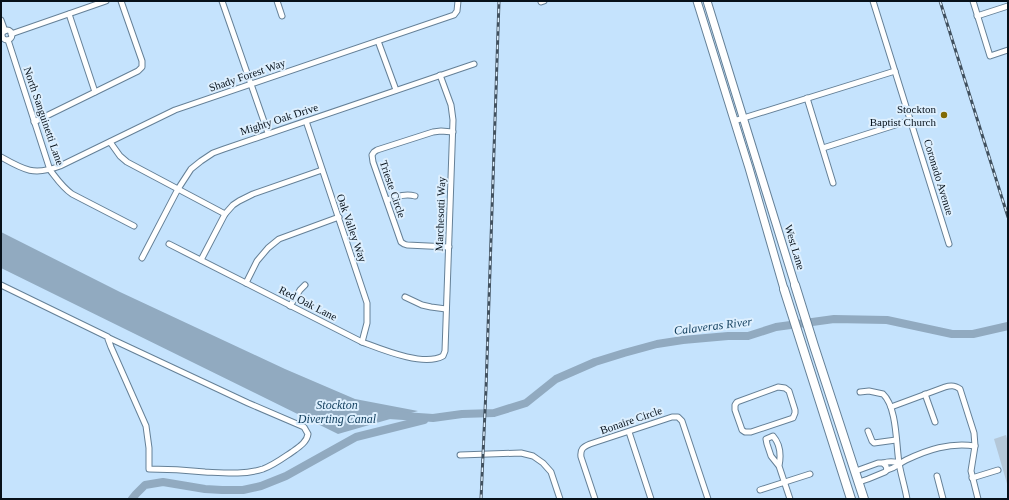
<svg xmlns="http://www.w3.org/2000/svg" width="1009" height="500" font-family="Georgia,serif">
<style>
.green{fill:#b4c7d8}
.water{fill:#91aac0}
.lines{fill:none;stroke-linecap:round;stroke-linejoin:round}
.river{stroke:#91aac0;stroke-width:8}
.street-casing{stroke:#658097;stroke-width:7}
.secondary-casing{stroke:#658097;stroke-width:9}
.primary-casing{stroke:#658097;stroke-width:10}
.street{stroke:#fff;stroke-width:5}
.secondary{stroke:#fff;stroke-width:7}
.primary{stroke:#fff;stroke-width:8}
.rail-casing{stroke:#40505e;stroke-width:3}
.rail{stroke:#ddeffe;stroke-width:1.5;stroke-dasharray:4.5;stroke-linecap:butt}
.poi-dot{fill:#826b05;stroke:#ddeffe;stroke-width:1.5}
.labels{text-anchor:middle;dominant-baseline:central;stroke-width:4;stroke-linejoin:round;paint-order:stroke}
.street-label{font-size:11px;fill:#07111a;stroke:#ddeffe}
.poi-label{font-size:11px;fill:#07111a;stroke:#ddeffe;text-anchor:end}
.water-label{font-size:12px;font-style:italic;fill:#0f3c5b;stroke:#ddeffe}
</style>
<rect width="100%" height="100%" fill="#c5e3fd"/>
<!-- green -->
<path class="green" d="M 1006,435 L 1008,442 L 1008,487 L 994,439 Z"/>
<!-- water -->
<path class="water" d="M 1,232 L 120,292 L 285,369 L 355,399 L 418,411 L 338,434 L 1,268 Z"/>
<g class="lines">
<!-- river -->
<g class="river">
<path d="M 389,415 L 433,418 L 462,414 L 494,413 L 526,403 L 556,379 L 595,362 L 624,353 L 657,344 L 683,340 L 728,336 L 748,336 L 776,327 L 834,319 L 887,320 L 952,334 L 973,334 L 1008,326"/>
<path d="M 132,499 L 136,494 L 145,485 L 163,482 L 205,489 L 222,490 L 243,490 L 261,486 L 286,476 L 356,437 L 424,420"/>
</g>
<!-- street casing -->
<g class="street-casing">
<g id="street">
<path d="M 222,1 L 268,133"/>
<path d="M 277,1 L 282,16"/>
<path d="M 873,1 L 949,244"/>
<path d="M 973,1 L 990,56 L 1008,50"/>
<path d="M 541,2 L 544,1"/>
<path d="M 69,14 L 95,92"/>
<path d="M 977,16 L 1008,6"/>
<path d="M 1,20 L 5,31"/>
<circle cx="7" cy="35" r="5"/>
<path d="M 11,34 L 106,1"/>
<path d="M 8,40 L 50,170 C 57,179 62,187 72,194 L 134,226"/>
<path d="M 378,41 L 396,90"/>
<path d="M 807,98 L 833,183"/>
<path d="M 306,121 L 367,303 L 367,323 L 362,342"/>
<path d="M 734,121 L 895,71"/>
<path d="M 34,122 L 138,71 L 142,67 L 142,61 L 121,1"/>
<path d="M 110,142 L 120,156 L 127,162 L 225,214"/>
<path d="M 823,148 L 911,120"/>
<path d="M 1,157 C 24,170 34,176 60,166 L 175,110 L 454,15 L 457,11 L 458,1"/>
<path d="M 387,200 C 396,197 405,193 415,196"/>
<path d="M 169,244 L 362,342 C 381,349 423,367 443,356 L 445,351 L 453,120 L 451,105 L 440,75"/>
<path d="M 449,247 L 407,245 L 404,244 L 401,242 L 373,162 L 372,155 L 374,152 L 377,150 L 433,132 L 441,131 L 453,132"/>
<path d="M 142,258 L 178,189 L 191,169 L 201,161 L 213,153 L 224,149 L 474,64"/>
<path d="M 201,260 L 225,214 L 233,205 L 239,201 L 253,194 L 322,170"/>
<path d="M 246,283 L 257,261 L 268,248 L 279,239 L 339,217"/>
<path d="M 1,285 L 108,337 L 108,339 L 111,347 L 146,426 L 149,448 L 149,469 C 168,469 186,470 205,472 C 225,473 244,475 263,469 C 274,465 283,458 292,452 C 299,447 307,442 308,434 L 304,427 L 248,403 L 109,338 L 108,338"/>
<path d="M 405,297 L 422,305 L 431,307 L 446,309"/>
<path d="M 290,306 L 300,290 L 305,285"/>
<path d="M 778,387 L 785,388 L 789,391 L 795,410 L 795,413 L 793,418 L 751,432 L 745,432 L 742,430 L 741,427 L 735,410 L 735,405 L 737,402 Z"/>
<path d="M 860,392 L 869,391 L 883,394 C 897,407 896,444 899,463 C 901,475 905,487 907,499"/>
<path d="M 925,394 L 935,422"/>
<path d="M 891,407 L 945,387 C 951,385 955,385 960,389 L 974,433 L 975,446 L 971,471 L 978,499"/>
<path d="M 868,431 L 872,441 L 874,443 L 896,440"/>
<path d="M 629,432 L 651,499"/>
<path d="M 460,455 L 521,453 L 533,456 L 543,463 L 551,472 L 560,499"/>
<path d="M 883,463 C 889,461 893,461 899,463"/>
<path d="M 779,466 C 781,456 781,445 773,436 L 766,439 L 767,444 L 771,456 L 779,466 L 790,499"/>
<path d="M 887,470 C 896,468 898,464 906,460 C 927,450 950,442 975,446"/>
<path d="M 856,471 L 878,463 L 883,463 L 886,466 L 887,470 L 885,472 L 868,479 L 859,482"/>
<path d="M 937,476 L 943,499"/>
<path d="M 972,478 L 998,470"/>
<path d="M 760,490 L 810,474"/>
<path d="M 595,499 L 581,457 C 580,449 583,447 590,444 L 672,417 L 678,417 L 682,421 L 708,499"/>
</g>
</g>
<!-- secondary casing -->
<g class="secondary-casing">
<g id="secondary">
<path d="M 697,1 L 749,168 L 784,289"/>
<path d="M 707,1 L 795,285"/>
</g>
</g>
<!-- primary casing -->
<g class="primary-casing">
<g id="primary">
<path d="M 795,285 L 814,346 L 864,499"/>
<path d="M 784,289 L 851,499"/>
</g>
</g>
<!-- street -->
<use href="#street" class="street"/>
<!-- secondary -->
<use href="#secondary" class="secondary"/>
<!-- primary -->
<use href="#primary" class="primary"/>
<!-- rail casing -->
<g class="rail-casing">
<g id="rail">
<path d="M 940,1 L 1008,217"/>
<path d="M 481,499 L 486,389 L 499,1"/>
</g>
</g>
<!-- rail -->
<use href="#rail" class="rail"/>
</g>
<!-- markers -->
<circle class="poi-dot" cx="944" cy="115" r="4"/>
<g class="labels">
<!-- street labels -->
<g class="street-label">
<text transform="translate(247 75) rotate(-19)">Shady Forest Way</text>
<text transform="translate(44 116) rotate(71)">North Sanguinetti Lane</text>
<text transform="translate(279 119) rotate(-18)">Mighty Oak Drive</text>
<text transform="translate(939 177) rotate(73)">Coronado Avenue</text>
<text transform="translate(393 189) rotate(71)">Trieste Circle</text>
<text transform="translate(440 214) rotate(-88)">Marchesotti Way</text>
<text transform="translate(352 228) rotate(71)">Oak Valley Way</text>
<text transform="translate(795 247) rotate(73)">West Lane</text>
<text transform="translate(308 303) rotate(27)">Red Oak Lane</text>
<text transform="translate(631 420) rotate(-19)">Bonaire Circle</text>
</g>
<!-- poi labels -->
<g class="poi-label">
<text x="936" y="109">Stockton<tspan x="936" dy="13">Baptist Church</tspan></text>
</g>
<!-- water labels -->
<g class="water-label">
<text transform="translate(713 326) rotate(-7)">Calaveras River</text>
<text x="337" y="405">Stockton<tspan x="337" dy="14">Diverting Canal</tspan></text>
</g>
</g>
<!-- border -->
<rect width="1009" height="500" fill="none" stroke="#07111a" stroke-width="4"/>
</svg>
